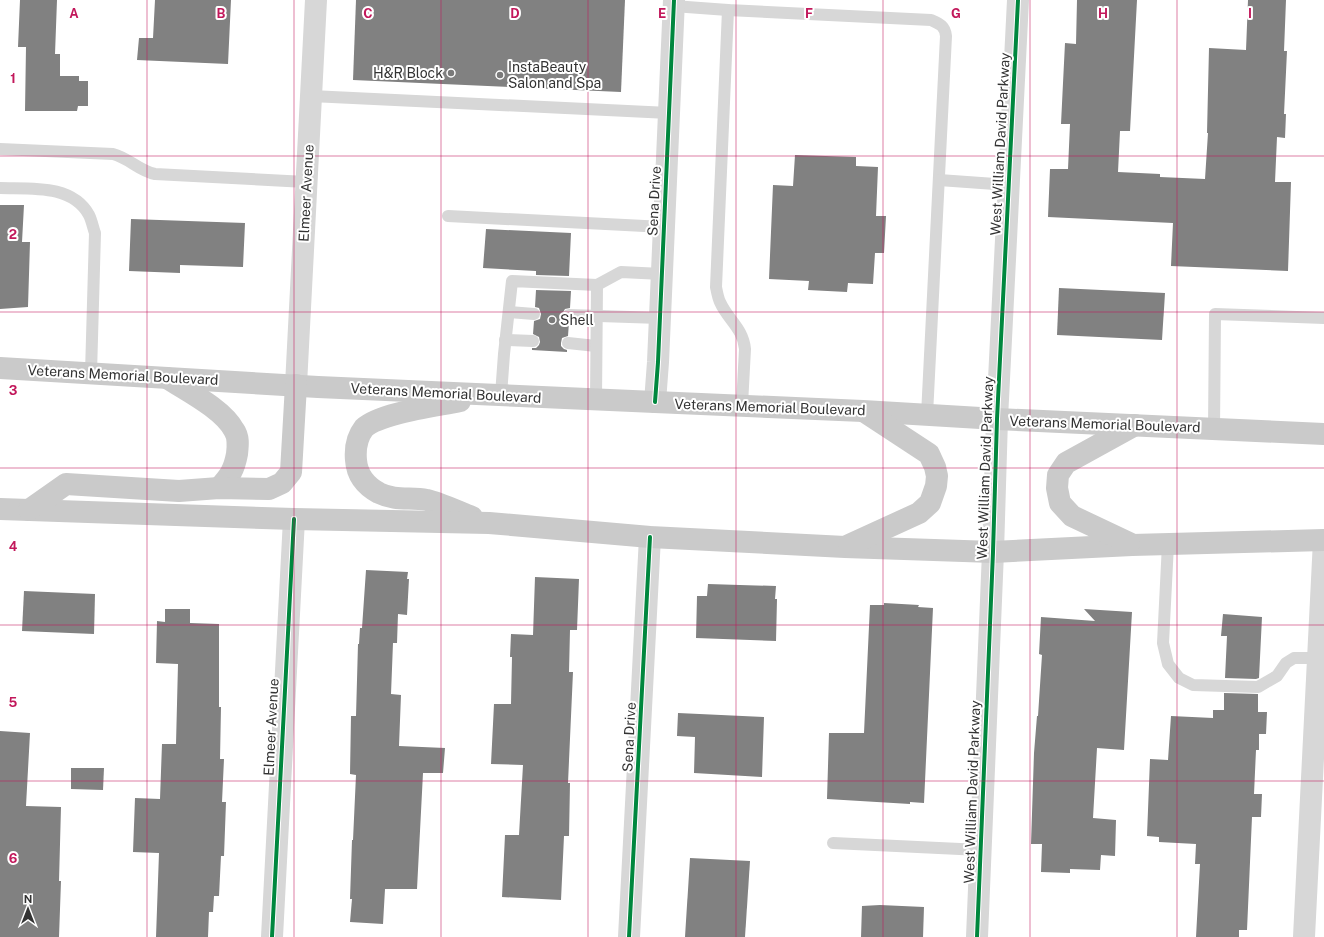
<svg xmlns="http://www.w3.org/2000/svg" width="1324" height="937" font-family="'Public Sans',sans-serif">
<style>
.building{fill:#818181}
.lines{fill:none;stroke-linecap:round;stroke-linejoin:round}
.service{stroke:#d7d7d7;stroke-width:12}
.minor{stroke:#d7d7d7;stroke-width:22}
.primary{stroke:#cacaca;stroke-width:22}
.cycleway-casing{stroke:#fff;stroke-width:6}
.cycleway{stroke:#00873e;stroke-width:4}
.grid{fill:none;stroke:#c2185b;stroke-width:1;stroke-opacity:0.55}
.poi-dot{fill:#7a7a7a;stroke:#fff;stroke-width:1.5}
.labels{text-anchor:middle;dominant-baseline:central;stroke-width:4;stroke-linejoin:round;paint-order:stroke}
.poi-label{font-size:14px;fill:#333;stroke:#fff;text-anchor:start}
.street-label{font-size:14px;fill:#333;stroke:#fff}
.grid-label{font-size:13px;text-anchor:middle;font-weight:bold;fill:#c2185b;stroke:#fff;stroke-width:4;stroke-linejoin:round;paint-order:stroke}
</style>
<rect width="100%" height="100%" fill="#fff"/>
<!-- building -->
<g class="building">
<path d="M 20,0 L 57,0 L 55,54 L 60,54 L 60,76 L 79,76 L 79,81 L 88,81 L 88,106 L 78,106 L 77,111 L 25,111 L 26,47 L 18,47 Z"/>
<path d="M 155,0 L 231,0 L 228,64 L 137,60 L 139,38 L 153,38 Z"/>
<path d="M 356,0 L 625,0 L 621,92 L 353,80 Z"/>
<path d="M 1077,0 L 1137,0 L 1130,131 L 1120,131 L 1118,172 L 1160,174 L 1160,177 L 1205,179 L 1208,133 L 1207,133 L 1209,48 L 1246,50 L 1248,0 L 1286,0 L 1284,51 L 1287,51 L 1284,114 L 1286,114 L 1285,138 L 1277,137 L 1275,182 L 1291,182 L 1288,271 L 1171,266 L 1173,223 L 1048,217 L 1050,169 L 1068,169 L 1070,124 L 1061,124 L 1063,83 L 1065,43 L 1076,44 Z"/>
<path d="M 795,155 L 856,157 L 856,166 L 878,167 L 876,216 L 886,216 L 884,253 L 875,253 L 873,284 L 848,283 L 847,292 L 808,290 L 809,281 L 769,279 L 773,185 L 793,186 Z"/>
<path d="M 0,205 L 24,205 L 22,242 L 30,242 L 28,307 L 0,309 Z"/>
<path d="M 131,219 L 245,223 L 243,267 L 180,265 L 180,273 L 129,271 Z"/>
<path d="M 486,229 L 571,233 L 569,276 L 536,275 L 536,271 L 483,268 Z"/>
<path d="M 1059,288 L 1165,293 L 1162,340 L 1057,335 Z"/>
<path d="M 536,290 L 571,291 L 570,308 L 565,309 L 562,314 L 563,319 L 569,322 L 568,336 L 562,338 L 561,343 L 561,346 L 564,349 L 567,350 L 567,352 L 532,350 L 532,348 L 536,348 L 539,345 L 540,342 L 539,337 L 533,334 L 534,321 L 540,319 L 541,314 L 539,308 L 535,307 Z"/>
<path d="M 366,570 L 408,572 L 407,579 L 409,579 L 407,615 L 398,614 L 397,643 L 393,643 L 391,694 L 401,695 L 399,746 L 445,748 L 443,773 L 423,773 L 417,889 L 385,889 L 383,924 L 350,922 L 352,899 L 350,899 L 352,840 L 353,840 L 356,775 L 350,774 L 351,716 L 356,716 L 358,644 L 359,644 L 360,628 L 362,628 Z"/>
<path d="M 535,577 L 579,579 L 577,630 L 570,630 L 569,672 L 573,672 L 568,783 L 570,783 L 569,836 L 564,836 L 561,900 L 502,897 L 505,835 L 519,835 L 523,765 L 491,764 L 494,704 L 511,704 L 512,657 L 510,657 L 511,634 L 533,635 Z"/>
<path d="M 708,584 L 776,586 L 775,599 L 777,599 L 776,641 L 696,638 L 697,596 L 707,596 Z"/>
<path d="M 24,591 L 95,594 L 94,634 L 22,631 Z"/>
<path d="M 884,603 L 919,605 L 918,607 L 933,608 L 924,803 L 910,802 L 910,804 L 827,799 L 829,733 L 864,733 L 870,605 L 884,605 Z"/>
<path d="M 165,609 L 190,609 L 190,623 L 219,624 L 219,707 L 221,707 L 220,759 L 224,759 L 222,802 L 226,802 L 224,856 L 221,856 L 219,896 L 214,896 L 213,912 L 209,912 L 208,937 L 156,937 L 159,853 L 133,852 L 135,798 L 160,799 L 162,744 L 176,744 L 178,664 L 156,663 L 157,621 L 165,622 Z"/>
<path d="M 1084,609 L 1132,612 L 1124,750 L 1097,748 L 1093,818 L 1116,820 L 1115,856 L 1101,855 L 1100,870 L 1070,869 L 1070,873 L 1041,872 L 1042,844 L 1031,844 L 1034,753 L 1037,716 L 1038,716 L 1042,655 L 1039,654 L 1041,617 L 1095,621 Z"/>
<path d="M 1223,614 L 1262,617 L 1259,678 L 1256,679 L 1225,678 L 1227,636 L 1221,636 Z"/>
<path d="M 1224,693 L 1258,694 L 1258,712 L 1267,712 L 1266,734 L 1259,734 L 1259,750 L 1256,750 L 1254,794 L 1262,794 L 1261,817 L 1252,817 L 1247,930 L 1239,930 L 1239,937 L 1196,937 L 1200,864 L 1195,864 L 1196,844 L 1159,842 L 1159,837 L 1147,836 L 1150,759 L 1168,760 L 1171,716 L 1213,718 L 1213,710 L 1224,710 Z"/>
<path d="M 678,713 L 764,717 L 762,777 L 694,773 L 695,737 L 677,736 Z"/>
<path d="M 0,731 L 30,733 L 26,806 L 61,807 L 59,881 L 61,881 L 59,937 L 0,937 Z"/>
<path d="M 71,768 L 104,768 L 103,790 L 71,789 Z"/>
<path d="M 690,858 L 750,861 L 745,937 L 685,937 Z"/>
<path d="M 880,905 L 924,907 L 923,937 L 861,937 L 862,906 Z"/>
</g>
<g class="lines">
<!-- service -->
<g class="service">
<path d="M 673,6 L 728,10 L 931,20 C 940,24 945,26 946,36 L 927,415"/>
<path d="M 728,10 L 716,287 C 717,292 718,298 720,302 C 728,320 743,328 745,349 L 742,405"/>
<path d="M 311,96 L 669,113"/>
<path d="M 0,149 L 113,154 C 129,158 139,171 155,174 L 306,182"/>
<path d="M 939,180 L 1009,185"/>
<path d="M 0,188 C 30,189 72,184 89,215 C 92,221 93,228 95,233 L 91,373"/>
<path d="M 448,216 L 664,227"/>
<path d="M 597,285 L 621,272 L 662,274"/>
<path d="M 509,312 L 534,314"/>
<path d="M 569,315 L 660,318"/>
<path d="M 505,340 L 533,341"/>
<path d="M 568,343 L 596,346"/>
<path d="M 501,395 L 504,354 L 512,281 L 597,285 L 596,399"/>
<path d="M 1214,429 L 1215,314 L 1324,318"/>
<path d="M 1168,544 L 1163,643 L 1168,664 L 1179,678 L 1193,685 L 1258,687 L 1277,676 L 1286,663 L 1294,658 L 1317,658"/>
<path d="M 833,843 L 981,850"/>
</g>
<!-- minor -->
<g class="minor">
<path d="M 296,385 L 316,0"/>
<path d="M 655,402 L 658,362 L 674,0"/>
<path d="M 272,937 L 294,519"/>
<path d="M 629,937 L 650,537"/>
<path d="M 977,937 L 993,552 L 997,419 L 1018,0"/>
<path d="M 1304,937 L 1324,540"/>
</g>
<!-- primary -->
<g class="primary">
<path d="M 0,368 L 318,387 L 655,402 L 863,411 L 997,419 L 1324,434"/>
<path d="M 167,378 C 187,391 223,409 234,430 C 239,437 238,445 237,454 C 234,470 230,476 219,488"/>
<path d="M 460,401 C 437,406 380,413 364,428 C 357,437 355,449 356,460 C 357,475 366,486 379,493 C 395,501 410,497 427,500 C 440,503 459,512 472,517"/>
<path d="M 0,509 L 294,519 L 489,523 L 650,537 L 845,547 L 993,552 L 1132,545 L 1324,540"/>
<path d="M 29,510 L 66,484 L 179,491 L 219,488 L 269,489 L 282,483 L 291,472 L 296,385"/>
<path d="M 1129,543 L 1072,516 L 1060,503 L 1057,488 L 1058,475 L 1066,463 L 1135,425"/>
<path d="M 849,545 L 919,513 L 930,503 L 936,486 L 937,476 L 935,467 L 929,454 L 865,412"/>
</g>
<!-- cycleway casing -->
<g class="cycleway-casing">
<g id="cycleway">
<path d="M 655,402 L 658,362 L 674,0"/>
<path d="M 272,937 L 294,519"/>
<path d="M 629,937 L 650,537"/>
<path d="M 977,937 L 993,552 L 997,419 L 1018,0"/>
</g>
</g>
<!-- cycleway -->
<use href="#cycleway" class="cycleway"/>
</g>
<!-- grid -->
<path class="grid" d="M 147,0 L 147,937M 294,0 L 294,937M 441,0 L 441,937M 588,0 L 588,937M 736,0 L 736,937M 883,0 L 883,937M 1030,0 L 1030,937M 1177,0 L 1177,937M 0,156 L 1324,156M 0,312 L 1324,312M 0,468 L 1324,468M 0,625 L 1324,625M 0,781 L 1324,781"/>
<!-- markers -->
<g class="poi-dot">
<circle cx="451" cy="73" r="4"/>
<circle cx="500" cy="75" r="4"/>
<circle cx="552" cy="320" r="4"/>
</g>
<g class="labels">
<!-- poi labels -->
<g class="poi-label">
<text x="508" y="67">InstaBeauty<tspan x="508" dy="16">Salon and Spa</tspan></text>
<text x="443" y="73" text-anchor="end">H&amp;R Block</text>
<text x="560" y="320">Shell</text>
</g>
<!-- street labels -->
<g class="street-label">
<text transform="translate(1000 144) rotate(-87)">West William David Parkway</text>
<text transform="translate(306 193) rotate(-87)">Elmeer Avenue</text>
<text transform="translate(654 201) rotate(-87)">Sena Drive</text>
<text transform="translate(123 375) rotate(3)">Veterans Memorial Boulevard</text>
<text transform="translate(446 393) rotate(3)">Veterans Memorial Boulevard</text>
<text transform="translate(770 407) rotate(2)">Veterans Memorial Boulevard</text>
<text transform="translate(1105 424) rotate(2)">Veterans Memorial Boulevard</text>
<text transform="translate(985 468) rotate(-88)">West William David Parkway</text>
<text transform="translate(271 727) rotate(-87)">Elmeer Avenue</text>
<text transform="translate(629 737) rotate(-87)">Sena Drive</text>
<text transform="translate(972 792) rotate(-88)">West William David Parkway</text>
</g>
</g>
<g class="grid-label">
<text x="74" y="18">A</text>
<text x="221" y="18">B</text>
<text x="368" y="18">C</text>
<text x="515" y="18">D</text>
<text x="662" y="18">E</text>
<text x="809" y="18">F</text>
<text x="956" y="18">G</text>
<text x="1103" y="18">H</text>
<text x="1250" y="18">I</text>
<text x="13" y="83">1</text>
<text x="13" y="239">2</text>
<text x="13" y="395">3</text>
<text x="13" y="551">4</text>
<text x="13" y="707">5</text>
<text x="13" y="863">6</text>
</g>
<!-- north arrow -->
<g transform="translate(28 909)" stroke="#ffffff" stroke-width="3" paint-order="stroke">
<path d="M0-3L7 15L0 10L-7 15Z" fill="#333333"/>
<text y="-6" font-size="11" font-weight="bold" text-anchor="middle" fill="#333333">N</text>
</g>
</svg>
